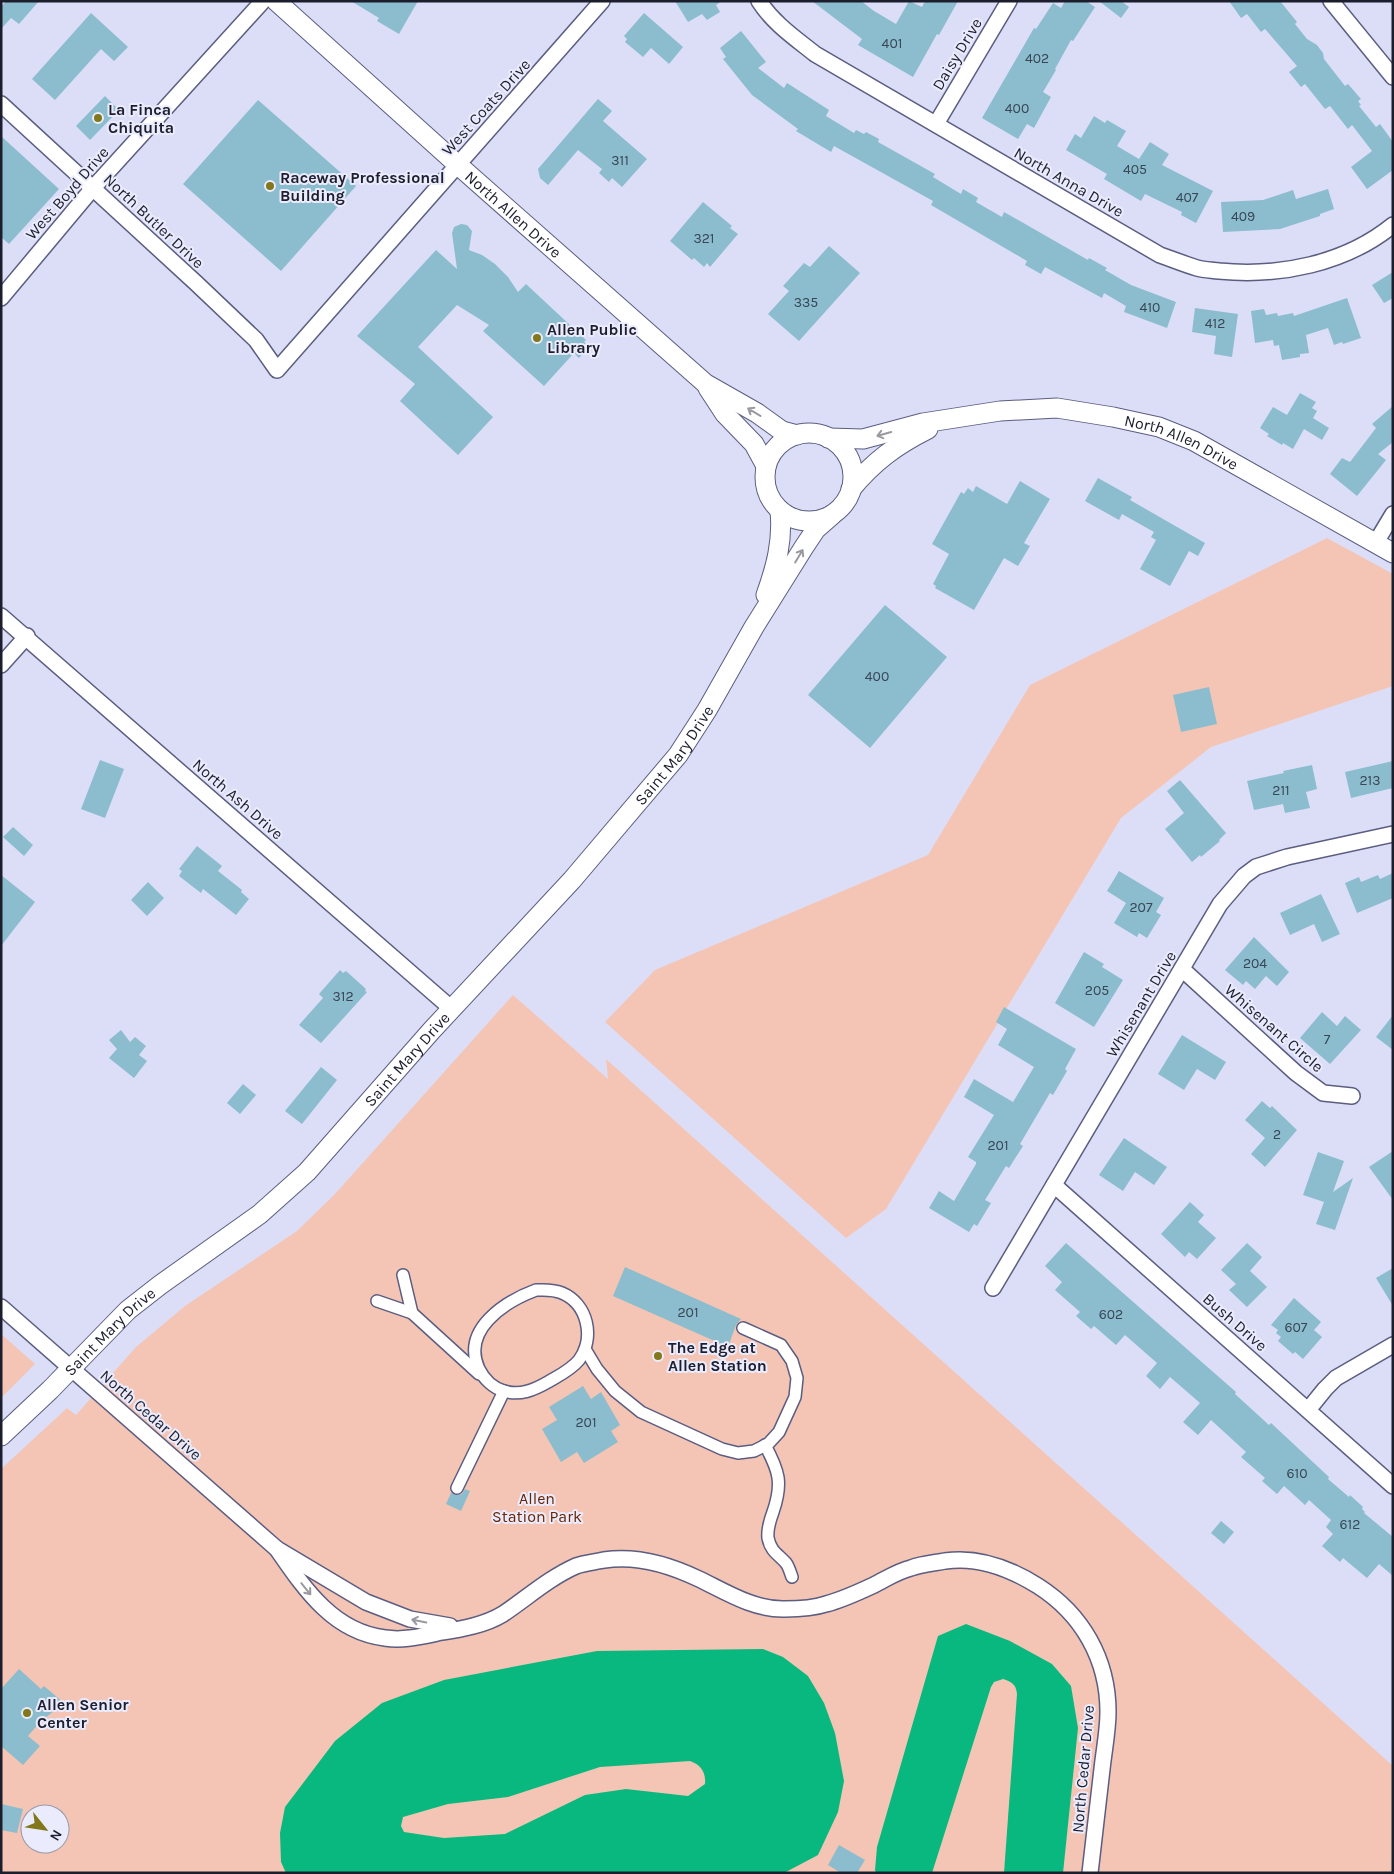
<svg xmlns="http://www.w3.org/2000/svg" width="1394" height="1874" font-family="Karla,sans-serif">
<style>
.green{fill:#f4c5b4;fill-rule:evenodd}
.water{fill:#08b87e;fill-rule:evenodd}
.building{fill:#8bbdce}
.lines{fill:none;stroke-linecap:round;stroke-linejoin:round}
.pedestrian-casing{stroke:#5b5d81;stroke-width:14}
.minor-casing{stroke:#5b5d81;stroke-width:18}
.tertiary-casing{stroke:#5b5d81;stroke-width:21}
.pedestrian{stroke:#fff;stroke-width:11}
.minor{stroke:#fff;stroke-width:15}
.tertiary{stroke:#fff;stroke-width:19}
.oneway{stroke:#999aa0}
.poi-dot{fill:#82771a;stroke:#eaecfd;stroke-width:2}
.labels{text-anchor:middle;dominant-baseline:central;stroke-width:4;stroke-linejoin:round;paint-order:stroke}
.number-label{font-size:14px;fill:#384655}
.street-label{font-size:16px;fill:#1d1e2d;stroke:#eaecfd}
.poi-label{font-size:16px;font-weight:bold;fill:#1d1e2d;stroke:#eaecfd;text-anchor:start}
.park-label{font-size:16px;fill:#692300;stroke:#eaecfd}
</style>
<rect width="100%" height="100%" fill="#dcdef7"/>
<!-- green -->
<g class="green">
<path d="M 1327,538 L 1393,574 L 1393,686 L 1211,747 L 1121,818 L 886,1209 L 846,1238 L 605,1022 L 655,970 L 928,855 L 1030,685 Z"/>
<path d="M 513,995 L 608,1079 L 606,1059 L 1393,1766 L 1393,1873 L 1,1873 L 1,1469 L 67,1408 L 76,1415 L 136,1347 L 185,1306 L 297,1231 L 335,1194 ZM 30,1814 L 60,1814 L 60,1844 L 30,1844 Z"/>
<path d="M 1,1334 L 35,1364 L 1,1398 Z"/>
</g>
<!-- water -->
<g class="water">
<path d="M 966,1624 L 1010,1641 L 1052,1664 L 1071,1686 L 1078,1728 L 1063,1873 L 1004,1873 L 1017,1694 C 1016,1684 1012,1682 1003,1679 L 994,1682 L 991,1687 L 932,1873 L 876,1873 L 875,1870 L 877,1847 L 938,1636 Z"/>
<path d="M 763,1649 L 783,1657 L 808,1676 L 824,1703 L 835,1733 L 844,1781 L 838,1812 L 818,1855 L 784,1873 L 286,1873 L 281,1862 L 280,1833 L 285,1807 L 335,1741 L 382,1703 L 444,1680 L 597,1651 ZM 690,1761 C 701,1765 706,1772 705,1784 L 688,1796 L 626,1789 L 585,1795 L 505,1834 L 444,1838 L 404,1832 L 401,1826 L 403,1817 L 448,1804 L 508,1797 L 600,1767 Z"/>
</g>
<!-- building -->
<g class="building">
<path d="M 6,1 L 39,1 L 19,24 L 11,18 L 1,29 L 1,7 Z"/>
<path d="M 351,1 L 418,1 L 399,34 L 377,21 L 379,18 Z"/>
<path d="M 675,1 L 722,1 L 716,5 L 720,12 L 707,20 L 702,14 L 688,22 Z"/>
<path d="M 812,1 L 861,1 L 874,11 L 896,24 L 909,1 L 922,7 L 925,1 L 958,1 L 939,35 L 937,34 L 913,77 L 858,45 L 862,39 Z"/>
<path d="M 1065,1 L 1086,1 L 1095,7 L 1073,41 L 1071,40 L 1055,69 L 1056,70 L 1043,92 L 1051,97 L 1034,128 L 1027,124 L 1018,139 L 982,118 L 1034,28 L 1036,29 L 1053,3 L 1061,8 Z"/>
<path d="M 1099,1 L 1121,1 L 1129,7 L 1121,18 Z"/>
<path d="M 1229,1 L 1280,1 L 1297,22 L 1295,24 L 1307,39 L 1317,45 L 1323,53 L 1324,59 L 1345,86 L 1348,84 L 1361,99 L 1358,101 L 1361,105 L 1359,106 L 1376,127 L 1380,124 L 1393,142 L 1393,170 L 1367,189 L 1351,167 L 1372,151 L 1352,125 L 1348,129 L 1330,106 L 1325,109 L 1305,84 L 1301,87 L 1289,72 L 1297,66 L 1265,29 L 1261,32 L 1247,14 L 1241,18 Z"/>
<path d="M 91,13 L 128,47 L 114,61 L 101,49 L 55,100 L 32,79 Z"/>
<path d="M 644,13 L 683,47 L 669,64 L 651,48 L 643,57 L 625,42 L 627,39 L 624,36 Z"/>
<path d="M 741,31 L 766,62 L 758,68 L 784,88 L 787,83 L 829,110 L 826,116 L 854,133 L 856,130 L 864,134 L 866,132 L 879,139 L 878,142 L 935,174 L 933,177 L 961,194 L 963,189 L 978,198 L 976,202 L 1002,217 L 1004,212 L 1088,260 L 1089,258 L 1107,268 L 1105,270 L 1131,285 L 1176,302 L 1167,328 L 1124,312 L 1126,306 L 1104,293 L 1102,298 L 1045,267 L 1041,274 L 1025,265 L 1027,261 L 931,205 L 933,201 L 834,146 L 831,152 L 796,131 L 798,129 L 752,95 L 723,59 L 726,57 L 720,48 Z"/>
<path d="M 105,96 L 119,110 L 90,140 L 76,126 Z"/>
<path d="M 598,99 L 612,111 L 603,121 L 647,159 L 622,187 L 612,178 L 609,182 L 599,173 L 602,169 L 578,150 L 548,185 L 540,178 L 538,169 Z"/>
<path d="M 258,100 L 356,186 L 281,271 L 183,184 Z"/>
<path d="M 1094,116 L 1105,123 L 1107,120 L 1126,131 L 1117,146 L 1139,159 L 1150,142 L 1169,154 L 1162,165 L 1213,191 L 1196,223 L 1181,215 L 1182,212 L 1145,194 L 1141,201 L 1104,179 L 1107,174 L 1066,150 L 1075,134 L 1081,138 Z"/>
<path d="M 1,136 L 59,189 L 9,244 L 1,237 Z"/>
<path d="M 1328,189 L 1334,209 L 1320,214 L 1320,216 L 1280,229 L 1223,232 L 1221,202 L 1263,200 L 1293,190 L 1296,199 Z"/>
<path d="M 703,202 L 732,226 L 730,228 L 738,234 L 710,267 L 707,263 L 704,267 L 694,258 L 692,260 L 670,241 Z"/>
<path d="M 461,224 L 467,225 L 472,231 L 469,250 L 482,255 L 495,264 L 508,277 L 518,292 L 526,284 L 586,340 L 584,342 L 589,346 L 579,358 L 574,353 L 544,386 L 483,331 L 489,325 L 457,305 L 418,347 L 493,417 L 458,455 L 400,401 L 415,384 L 357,336 L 436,250 L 457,269 L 452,233 L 454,227 Z"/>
<path d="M 829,246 L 860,273 L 799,341 L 768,314 L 789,291 L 783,286 L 804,263 L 810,267 Z"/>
<path d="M 1393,272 L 1393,298 L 1384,303 L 1372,285 Z"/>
<path d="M 1347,298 L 1361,338 L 1343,344 L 1342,342 L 1334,345 L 1328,328 L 1306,335 L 1309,353 L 1300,354 L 1300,357 L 1282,360 L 1279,345 L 1274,346 L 1273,340 L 1255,343 L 1251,311 L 1264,309 L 1266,315 L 1277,313 L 1278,316 L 1293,313 L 1294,316 Z"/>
<path d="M 1195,308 L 1238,314 L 1232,357 L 1214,354 L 1216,336 L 1192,332 Z"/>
<path d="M 1300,393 L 1316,402 L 1312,408 L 1317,411 L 1313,418 L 1329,428 L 1322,440 L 1304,429 L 1293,449 L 1283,443 L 1282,445 L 1267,436 L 1269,434 L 1260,428 L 1273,407 L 1287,415 Z"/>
<path d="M 1393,406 L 1393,442 L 1378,454 L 1386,460 L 1357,496 L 1330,474 L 1342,458 L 1350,462 L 1376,428 L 1372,424 Z"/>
<path d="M 1098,478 L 1132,497 L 1130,500 L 1205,543 L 1198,556 L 1189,551 L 1170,586 L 1140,569 L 1156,540 L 1151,537 L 1154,532 L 1122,514 L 1119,520 L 1085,501 Z"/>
<path d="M 1020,481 L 1050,499 L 1024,543 L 1030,546 L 1018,566 L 1004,558 L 974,610 L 935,588 L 936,586 L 933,584 L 949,554 L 932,544 L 961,492 L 964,494 L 968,488 L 973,492 L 976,486 L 1007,504 Z"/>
<path d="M 885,605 L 947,657 L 870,748 L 808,695 Z"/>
<path d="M 1209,687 L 1217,724 L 1181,732 L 1173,695 Z"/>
<path d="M 100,760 L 124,769 L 105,818 L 81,809 Z"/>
<path d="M 1393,761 L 1393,788 L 1351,798 L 1345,772 Z"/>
<path d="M 1312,765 L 1317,789 L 1306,792 L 1310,808 L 1285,813 L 1283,804 L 1254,810 L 1247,781 L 1284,773 L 1283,771 Z"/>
<path d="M 1180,780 L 1226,833 L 1219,840 L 1220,841 L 1201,857 L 1200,855 L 1192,862 L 1165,829 L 1184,813 L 1167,791 Z"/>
<path d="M 13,827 L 33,845 L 24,856 L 3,837 Z"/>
<path d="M 197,846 L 222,866 L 218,871 L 242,890 L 241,892 L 249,899 L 236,915 L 203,889 L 201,893 L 179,876 L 182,871 L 179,869 Z"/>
<path d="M 1119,871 L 1164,898 L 1156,912 L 1161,915 L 1147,938 L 1139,933 L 1137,937 L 1114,923 L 1126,903 L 1107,891 Z"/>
<path d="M 1393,873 L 1393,898 L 1357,913 L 1345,883 L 1359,877 L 1361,882 L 1378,875 L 1380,879 Z"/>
<path d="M 1,875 L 35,902 L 1,946 Z"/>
<path d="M 148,882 L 164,898 L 147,916 L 131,900 Z"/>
<path d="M 1321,894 L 1340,934 L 1322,942 L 1314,924 L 1290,935 L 1280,913 Z"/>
<path d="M 1254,937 L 1289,972 L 1277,986 L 1266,976 L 1255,989 L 1246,981 L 1243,985 L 1225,970 Z"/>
<path d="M 1084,952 L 1104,964 L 1102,967 L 1123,980 L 1094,1027 L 1055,1003 Z"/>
<path d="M 340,970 L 343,973 L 346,971 L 366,989 L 365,991 L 367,992 L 321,1043 L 299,1025 L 323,998 L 319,994 Z"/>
<path d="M 1004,1007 L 1076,1049 L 1065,1069 L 1067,1071 L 1053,1095 L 1050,1093 L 1020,1144 L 1023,1146 L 1009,1168 L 1006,1166 L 985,1200 L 991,1203 L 977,1226 L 974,1224 L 969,1232 L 929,1208 L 939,1191 L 954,1201 L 976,1164 L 976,1162 L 968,1157 L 994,1115 L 964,1097 L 974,1079 L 1013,1102 L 1034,1067 L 998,1045 L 1007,1029 L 996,1022 Z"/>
<path d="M 1322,1012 L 1337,1026 L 1345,1016 L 1361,1030 L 1330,1064 L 1300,1038 Z"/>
<path d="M 1393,1015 L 1393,1050 L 1376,1037 Z"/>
<path d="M 121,1030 L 130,1042 L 135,1037 L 146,1046 L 139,1055 L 147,1061 L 134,1078 L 109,1058 L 117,1049 L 109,1040 Z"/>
<path d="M 1182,1035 L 1226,1062 L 1215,1080 L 1197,1069 L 1184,1090 L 1158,1074 Z"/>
<path d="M 321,1067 L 337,1080 L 302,1124 L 285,1111 Z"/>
<path d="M 243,1084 L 256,1095 L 240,1114 L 227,1103 Z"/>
<path d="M 1262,1101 L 1270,1108 L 1272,1106 L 1297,1130 L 1265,1167 L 1251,1154 L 1265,1138 L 1245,1120 Z"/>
<path d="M 1124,1138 L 1167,1167 L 1154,1185 L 1135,1172 L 1123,1191 L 1099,1175 Z"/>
<path d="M 1393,1151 L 1393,1200 L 1369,1167 Z"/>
<path d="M 1318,1152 L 1344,1161 L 1333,1192 L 1353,1178 L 1335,1230 L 1316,1224 L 1324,1202 L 1303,1195 Z"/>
<path d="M 1190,1202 L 1204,1215 L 1198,1222 L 1216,1238 L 1197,1259 L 1189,1252 L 1185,1257 L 1161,1234 Z"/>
<path d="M 1066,1243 L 1236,1392 L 1235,1394 L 1269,1425 L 1271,1423 L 1329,1477 L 1328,1479 L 1349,1497 L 1350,1495 L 1363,1507 L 1362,1509 L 1365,1512 L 1364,1513 L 1393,1537 L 1393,1576 L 1379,1564 L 1367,1578 L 1343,1558 L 1340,1562 L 1322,1546 L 1333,1534 L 1326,1527 L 1331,1520 L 1309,1500 L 1305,1505 L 1284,1486 L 1277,1494 L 1262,1481 L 1265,1478 L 1241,1457 L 1246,1452 L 1211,1420 L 1198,1435 L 1183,1422 L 1200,1403 L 1170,1377 L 1160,1389 L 1146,1376 L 1157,1363 L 1125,1335 L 1116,1345 L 1094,1326 L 1091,1329 L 1076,1316 L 1080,1312 L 1055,1290 L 1062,1282 L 1045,1266 Z"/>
<path d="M 1247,1243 L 1262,1257 L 1250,1271 L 1267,1287 L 1247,1307 L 1229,1290 L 1236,1284 L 1221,1270 Z"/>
<path d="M 625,1267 L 741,1319 L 736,1325 L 728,1347 L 613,1296 Z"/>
<path d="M 1393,1268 L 1393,1306 L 1376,1278 Z"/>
<path d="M 1294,1298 L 1321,1322 L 1314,1330 L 1322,1337 L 1303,1359 L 1295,1352 L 1293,1354 L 1278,1341 L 1281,1337 L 1276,1333 L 1278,1330 L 1271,1325 Z"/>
<path d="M 583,1386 L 591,1399 L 601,1392 L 620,1425 L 611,1431 L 618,1442 L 584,1463 L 577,1452 L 561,1462 L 542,1429 L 557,1420 L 549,1407 Z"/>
<path d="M 465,1489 L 470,1491 L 461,1511 L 446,1504 L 451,1493 L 458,1495 L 462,1494 Z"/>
<path d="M 1221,1521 L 1234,1532 L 1224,1544 L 1211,1533 Z"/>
<path d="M 19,1669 L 41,1689 L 44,1686 L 64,1703 L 40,1722 L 28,1736 L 40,1746 L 23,1765 L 1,1746 L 1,1689 Z"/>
<path d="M 1,1804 L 23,1809 L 17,1833 L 1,1830 Z"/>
<path d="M 839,1845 L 865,1860 L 857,1873 L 841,1873 L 828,1865 Z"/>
</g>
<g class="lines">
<!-- pedestrian casing -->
<g class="pedestrian-casing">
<g id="pedestrian">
<path d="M 403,1275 L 412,1313"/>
<path d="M 536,1290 C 545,1290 553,1289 562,1293 C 588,1304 595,1338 579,1360 C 571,1370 558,1376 548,1382 C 534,1390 520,1396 504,1391 C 493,1388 484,1379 479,1369 C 461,1330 504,1302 536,1290 Z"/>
<path d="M 377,1301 L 412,1313 L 479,1374"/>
<path d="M 585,1349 L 597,1369 L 615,1391 L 641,1412 L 722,1449 L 738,1453 L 754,1451 L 768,1444 L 779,1432 L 795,1397 L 797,1378 L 792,1361 L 781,1345 L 743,1328"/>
<path d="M 765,1445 C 779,1471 783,1483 773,1512 C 770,1520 767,1529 768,1538 C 771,1552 778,1554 786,1563 C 789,1567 790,1572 792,1577"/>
<path d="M 457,1488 L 504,1391"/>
</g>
</g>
<!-- minor casing -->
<g class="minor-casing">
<g id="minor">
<path d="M 759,1 C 773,23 795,38 815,54 L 1160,255 C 1172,259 1184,264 1197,268 C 1204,270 1212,270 1219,271 C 1279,277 1345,264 1393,225"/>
<path d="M 1331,1 L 1393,77"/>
<path d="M 1,104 L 196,283 L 256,340 L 277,370 L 602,1"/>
<path d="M 936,124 L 1009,1"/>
<path d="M 1,298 L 93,188 L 263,1"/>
<path d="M 1375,544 L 1393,514"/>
<path d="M 1,616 L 452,1009"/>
<path d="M 1,665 L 27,636"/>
<path d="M 1182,969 L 1296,1073 L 1323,1093 L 1352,1096"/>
<path d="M 1054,1185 L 1393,1486"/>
<path d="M 993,1288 L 1220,904 L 1244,876 L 1256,867 L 1287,857 L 1393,834"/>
<path d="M 1,1307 L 277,1549 L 366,1602 L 410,1619 L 450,1626"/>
<path d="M 1308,1410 L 1325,1389 L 1336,1378 L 1393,1345"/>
<path d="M 277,1549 C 304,1588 333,1632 385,1638 C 404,1641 423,1636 442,1632 C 462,1629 485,1625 503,1614 C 527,1598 549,1578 576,1566 C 584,1563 595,1562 604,1560 C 636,1555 670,1565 699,1579 C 726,1592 754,1610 785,1609 C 798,1609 814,1608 826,1604 C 842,1600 859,1592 874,1585 C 886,1579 898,1571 911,1568 C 921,1564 934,1563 945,1561 C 978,1556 1011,1569 1038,1586 C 1082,1614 1108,1659 1108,1712 C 1108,1731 1104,1750 1102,1769 C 1098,1804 1094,1838 1090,1873"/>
</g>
</g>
<!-- tertiary casing -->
<g class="tertiary-casing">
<g id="tertiary">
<path id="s1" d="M 276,1 L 458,165 L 706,384 L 757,413 L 782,431 L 797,435"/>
<path d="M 708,388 L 725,414 L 754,444 L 766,466"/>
<circle cx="809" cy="477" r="44"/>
<path id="s2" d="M 828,438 L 863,439 L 923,423 L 1000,411 L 1057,408 L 1113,417 L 1159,427 L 1194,441 L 1393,553"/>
<path d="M 851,489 C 873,462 896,445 928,429"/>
<path d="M 766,595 C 776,567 783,541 780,511"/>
<path id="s3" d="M 1,1436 L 50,1390 L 128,1310 L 160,1285 L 260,1214 L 307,1172 L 432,1030 L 572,880 L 678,755 L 707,710 L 754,627 L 804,547 L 816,529 L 832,515"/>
</g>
</g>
<!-- pedestrian -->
<use href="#pedestrian" class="pedestrian"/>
<!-- minor -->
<use href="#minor" class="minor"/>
<!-- tertiary -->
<use href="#tertiary" class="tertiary"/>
</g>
<!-- one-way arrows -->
<defs><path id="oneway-shaft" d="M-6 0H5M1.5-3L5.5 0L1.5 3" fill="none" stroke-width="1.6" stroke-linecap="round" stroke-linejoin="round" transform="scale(1.25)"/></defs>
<g class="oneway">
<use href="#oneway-shaft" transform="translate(754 412) rotate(-149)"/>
<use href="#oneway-shaft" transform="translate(884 434) rotate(164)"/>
<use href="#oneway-shaft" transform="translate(799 556) rotate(-59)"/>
<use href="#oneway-shaft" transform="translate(306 1589) rotate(51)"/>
<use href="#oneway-shaft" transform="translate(419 1621) rotate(-168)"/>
</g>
<!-- markers -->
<g class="poi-dot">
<circle cx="98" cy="118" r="5"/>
<circle cx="270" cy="186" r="5"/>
<circle cx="537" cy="338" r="5"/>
<circle cx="658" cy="1356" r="5"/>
<circle cx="27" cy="1713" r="5"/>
</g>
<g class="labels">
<!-- number labels -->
<g class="number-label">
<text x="892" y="43">401</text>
<text x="1037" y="58">402</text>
<text x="1017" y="108">400</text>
<text x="620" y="160">311</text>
<text x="1135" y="169">405</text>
<text x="1187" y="197">407</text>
<text x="1243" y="216">409</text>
<text x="704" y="238">321</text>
<text x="806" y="302">335</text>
<text x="1150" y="307">410</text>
<text x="1215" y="323">412</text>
<text x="877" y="676">400</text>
<text x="1370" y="780">213</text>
<text x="1281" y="790">211</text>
<text x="1141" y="907">207</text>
<text x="1255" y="963">204</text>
<text x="1097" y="990">205</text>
<text x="343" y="996">312</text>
<text x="1327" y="1039">7</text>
<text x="1277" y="1134">2</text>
<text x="998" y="1145">201</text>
<text x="688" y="1312">201</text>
<text x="1111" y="1314">602</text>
<text x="1296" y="1327">607</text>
<text x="586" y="1422">201</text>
<text x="1297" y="1473">610</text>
<text x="1350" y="1524">612</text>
</g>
<!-- street labels -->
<g class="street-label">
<text transform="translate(957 54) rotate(-59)">Daisy Drive</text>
<text transform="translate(486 107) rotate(-48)">West Coats Drive</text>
<text transform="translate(1069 182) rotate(30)">North Anna Drive</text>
<text transform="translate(67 193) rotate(-49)">West Boyd Drive</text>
<text stroke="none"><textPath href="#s1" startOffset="319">North Allen Drive</textPath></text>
<text transform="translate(154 221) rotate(43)">North Butler Drive</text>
<text stroke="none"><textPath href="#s2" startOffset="362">North Allen Drive</textPath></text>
<text stroke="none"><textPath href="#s3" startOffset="961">Saint Mary Drive</textPath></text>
<text transform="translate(238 799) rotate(41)">North Ash Drive</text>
<text transform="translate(1141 1004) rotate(-59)">Whisenant Drive</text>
<text transform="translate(1274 1028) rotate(41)">Whisenant Circle</text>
<text stroke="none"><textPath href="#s3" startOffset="556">Saint Mary Drive</textPath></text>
<text transform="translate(1235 1322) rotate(41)">Bush Drive</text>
<text stroke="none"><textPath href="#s3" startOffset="151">Saint Mary Drive</textPath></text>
<text transform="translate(151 1415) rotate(41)">North Cedar Drive</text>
<text transform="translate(1083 1769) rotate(-85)">North Cedar Drive</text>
</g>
<!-- poi labels -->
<g class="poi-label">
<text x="108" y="109">La Finca<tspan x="108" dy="18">Chiquita</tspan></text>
<text x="280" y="177">Raceway Professional<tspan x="280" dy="18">Building</tspan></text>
<text x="547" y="329">Allen Public<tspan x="547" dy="18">Library</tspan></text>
<text x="668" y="1347">The Edge at<tspan x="668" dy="18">Allen Station</tspan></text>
<text x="37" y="1704">Allen Senior<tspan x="37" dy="18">Center</tspan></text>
</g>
<!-- park labels -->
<g class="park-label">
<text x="537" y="1498">Allen<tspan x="537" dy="18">Station Park</tspan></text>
</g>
</g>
<!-- border -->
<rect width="1394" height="1874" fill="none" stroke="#1d1e2d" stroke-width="5"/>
<!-- north arrow -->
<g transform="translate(45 1829) rotate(120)"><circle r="24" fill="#eaecfd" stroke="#989aaa"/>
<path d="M0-4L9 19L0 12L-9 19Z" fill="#82771a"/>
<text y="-8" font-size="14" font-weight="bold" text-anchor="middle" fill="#1d1e2d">N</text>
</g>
</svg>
